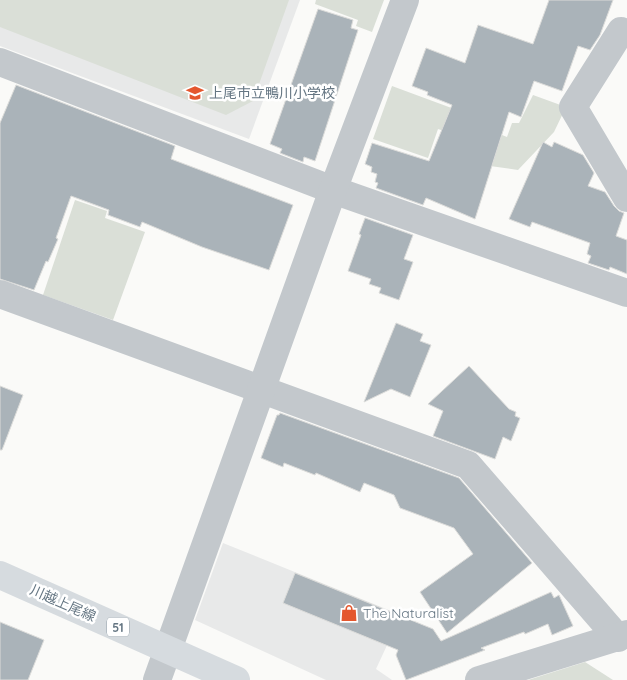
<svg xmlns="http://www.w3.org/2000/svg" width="627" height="680" font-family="Quicksand,'Noto Sans JP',sans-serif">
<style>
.built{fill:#e8e9e9}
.green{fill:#dadfd7}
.building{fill:#aab3b9;stroke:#dcdcda}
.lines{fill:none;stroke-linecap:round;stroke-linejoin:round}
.minor{stroke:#c3c8cc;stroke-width:28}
.tertiary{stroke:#c3c8cc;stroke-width:28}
.primary{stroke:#d6dbdf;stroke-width:28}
.labels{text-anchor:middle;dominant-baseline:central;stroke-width:5;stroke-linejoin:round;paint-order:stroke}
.shield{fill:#fff;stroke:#939fa8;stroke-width:1}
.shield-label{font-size:12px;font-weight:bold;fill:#657683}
.poi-label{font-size:14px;fill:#657683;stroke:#fff;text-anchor:start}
.street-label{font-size:14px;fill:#657683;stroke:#fff}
</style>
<rect width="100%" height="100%" fill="#fafaf8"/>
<!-- built -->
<g class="built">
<path d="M 0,0 L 300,0 L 249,139 L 0,46 Z"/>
<path d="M 223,543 L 401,615 L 376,669 L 392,680 L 326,680 L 195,620 Z"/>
</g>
<!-- green -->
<g class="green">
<path d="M 0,0 L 289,0 L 253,101 L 226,115 L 0,27 Z"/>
<path d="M 316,0 L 384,0 L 372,32 L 356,26 L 358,20 L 315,4 Z"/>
<path d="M 392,86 L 465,113 L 457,135 L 438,129 L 428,158 L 373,139 Z"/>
<path d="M 533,95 L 566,107 L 554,132 L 518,170 L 490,166 L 502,135 L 507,137 L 512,123 L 519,123 Z"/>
<path d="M 75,200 L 107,211 L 105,218 L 145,232 L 113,320 L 43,295 Z"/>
<path d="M 585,662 L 613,680 L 528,680 Z"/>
</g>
<!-- building -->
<g class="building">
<path d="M 549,0 L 613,0 L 600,35 L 590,50 L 578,46 L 562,91 L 534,81 L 521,117 L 509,112 L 475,219 L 426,198 L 423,205 L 376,188 L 378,183 L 375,182 L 377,174 L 371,172 L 372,167 L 365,164 L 372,143 L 429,161 L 452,105 L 427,95 L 428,92 L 412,86 L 426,48 L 465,63 L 478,25 L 533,44 Z"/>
<path d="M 318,9 L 353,20 L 351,28 L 358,30 L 315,161 L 304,157 L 303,162 L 280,153 L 282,149 L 270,144 Z"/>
<path d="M 16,85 L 175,146 L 171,159 L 293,205 L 269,270 L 202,247 L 142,222 L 140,227 L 108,215 L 109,210 L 71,196 L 56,238 L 58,239 L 48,262 L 46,261 L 34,290 L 0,279 L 0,123 Z"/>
<path d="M 543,142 L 552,147 L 554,142 L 583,155 L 594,173 L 588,186 L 605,192 L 614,206 L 619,211 L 624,213 L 616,236 L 627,240 L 627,274 L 610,267 L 609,270 L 588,263 L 591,256 L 587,254 L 590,243 L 532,222 L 530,227 L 509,219 Z"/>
<path d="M 365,218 L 413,235 L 404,259 L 413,262 L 399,300 L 379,293 L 381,288 L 369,284 L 371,279 L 348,271 L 361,235 L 359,234 Z"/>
<path d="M 396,323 L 423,334 L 420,341 L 431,345 L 410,397 L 391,389 L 364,402 Z"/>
<path d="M 469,366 L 509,409 L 516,412 L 515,416 L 520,418 L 511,441 L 503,437 L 495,459 L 433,436 L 443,411 L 428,404 Z"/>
<path d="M 0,386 L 23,395 L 2,450 L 0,450 Z"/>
<path d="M 280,413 L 459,478 L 532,563 L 447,633 L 420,592 L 473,554 L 454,528 L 400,508 L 394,495 L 364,483 L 360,492 L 316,473 L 315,475 L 284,463 L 283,467 L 261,458 L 277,415 L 279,415 Z"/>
<path d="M 295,573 L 433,629 L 441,641 L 551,592 L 554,598 L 559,595 L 573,626 L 552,635 L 548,624 L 525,634 L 524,632 L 481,648 L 485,650 L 406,680 L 396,655 L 398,650 L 283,603 Z"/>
<path d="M 0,622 L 44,640 L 28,680 L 0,680 Z"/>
</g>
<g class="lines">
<!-- minor -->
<g class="minor">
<path d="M 621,31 L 573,107 L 627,198"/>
<path d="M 0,62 L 333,190 L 627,293"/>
<path d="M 0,294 L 468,465 L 618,638"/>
<path d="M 157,680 L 333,190 L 405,0"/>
</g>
<!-- tertiary -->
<path class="tertiary" d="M 479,680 L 627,634"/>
<!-- primary -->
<path class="primary" d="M 0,575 L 236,680"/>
</g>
<!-- icons -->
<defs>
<g id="school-bare" transform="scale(1.35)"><path d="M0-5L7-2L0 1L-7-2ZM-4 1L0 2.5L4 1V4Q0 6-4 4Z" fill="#e4572e" stroke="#fff" stroke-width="2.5" paint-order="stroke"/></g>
<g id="shop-bare" transform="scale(1.35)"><path d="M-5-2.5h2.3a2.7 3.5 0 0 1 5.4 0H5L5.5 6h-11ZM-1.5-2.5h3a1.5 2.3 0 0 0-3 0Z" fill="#e4572e" stroke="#fff" stroke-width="2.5" paint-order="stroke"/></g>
</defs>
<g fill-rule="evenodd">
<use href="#school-bare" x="195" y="93"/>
<use href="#shop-bare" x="349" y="613"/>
</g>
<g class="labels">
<!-- shield labels -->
<rect class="shield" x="107" y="617.5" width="22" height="19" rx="4"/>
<g class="shield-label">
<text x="118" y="627">51</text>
</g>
<!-- poi labels -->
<g class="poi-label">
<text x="209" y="93">上尾市立鴨川小学校</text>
<text x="363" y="613">The Naturalist</text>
</g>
<!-- street labels -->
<g class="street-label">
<text transform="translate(63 603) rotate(24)">川越上尾線</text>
</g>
</g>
</svg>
